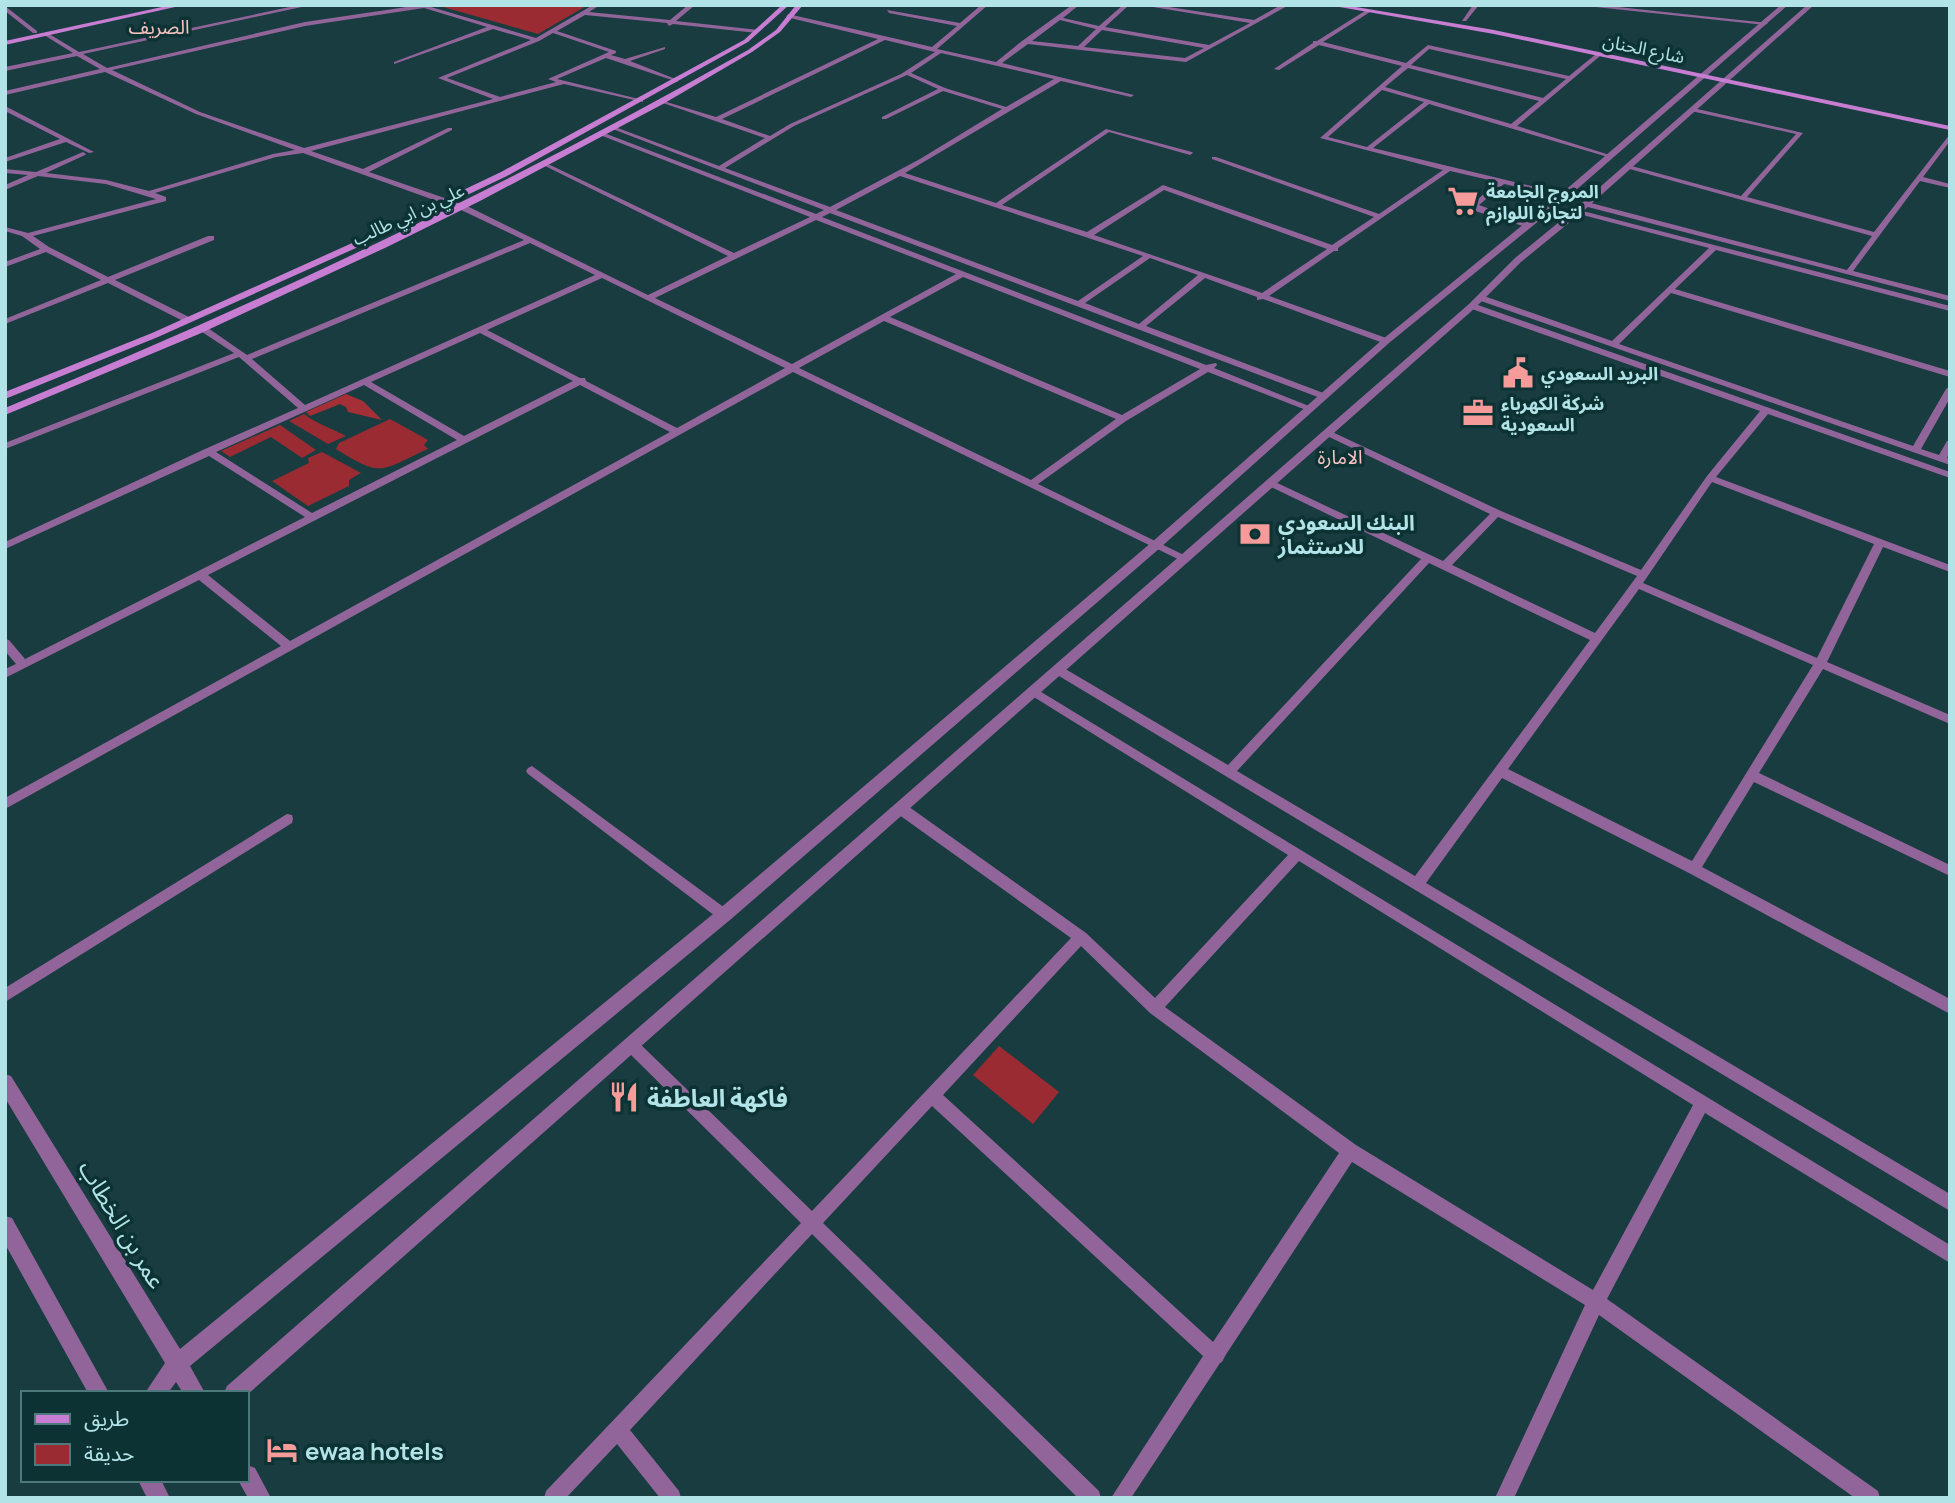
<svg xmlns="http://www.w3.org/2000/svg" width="1955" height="1503" font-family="Manrope,'Noto Sans Arabic',sans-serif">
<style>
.green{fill:#9a2b32}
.forest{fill:#a42f36}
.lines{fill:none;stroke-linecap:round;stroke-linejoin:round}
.minor{fill:#92659a;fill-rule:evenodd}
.tertiary{fill:#92659a;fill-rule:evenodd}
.secondary{fill:#c67dd2;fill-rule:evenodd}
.labels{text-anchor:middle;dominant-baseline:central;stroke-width:7;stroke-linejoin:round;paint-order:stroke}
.far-street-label{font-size:18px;fill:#b1e3e7;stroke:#0c3234}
.far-poi-label{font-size:18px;font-weight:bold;fill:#b1e3e7;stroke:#0c3234;text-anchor:start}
.far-neighbourhood-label{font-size:19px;fill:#f9c4c2;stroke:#0c3234}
.poi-label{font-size:21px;font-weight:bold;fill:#b1e3e7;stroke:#0c3234;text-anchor:start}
.near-poi-label{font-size:24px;font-weight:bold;fill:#b1e3e7;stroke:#0c3234;text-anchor:start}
.near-street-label{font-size:24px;fill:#b1e3e7;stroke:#0c3234}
</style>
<rect width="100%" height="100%" fill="#183c3f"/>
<!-- green -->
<g class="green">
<path d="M 462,5 L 588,5 L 538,34 L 443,7 Z"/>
<path d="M 304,414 C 317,424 331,428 346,436 L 328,444 L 289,421 Z"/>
<path d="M 390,419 L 428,440 L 424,445 L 428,449 C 381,470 383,479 336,449 L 339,443 Z"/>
<path d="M 280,425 L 316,450 L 302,458 L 271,437 L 230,457 L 221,451 Z"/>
<path d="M 322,452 L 361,473 L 349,480 L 349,486 L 308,506 L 272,481 L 309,463 L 308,458 Z"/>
<path d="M 999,1046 L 1059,1092 L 1033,1124 L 973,1075 Z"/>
</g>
<!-- forest -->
<path class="forest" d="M 346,394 L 363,401 L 382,420 L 348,412 L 346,407 L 340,404 L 310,416 L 306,412 Z"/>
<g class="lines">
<!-- minor -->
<g class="minor">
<path d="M 299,5 L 311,5 L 83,54 L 107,68 L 305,22 L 420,5 L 436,5 L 431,7 L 536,38 L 593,5 L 600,5 L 589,12 L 670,20 L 688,5 L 695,5 L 676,21 L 759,30 L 757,33 L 673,24 L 669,26 L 667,23 L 585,15 L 557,31 L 616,51 L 616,53 L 611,55 L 625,59 L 665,47 L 665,49 L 630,61 L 678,80 L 678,82 L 606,58 L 557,79 L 643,100 L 643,102 L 564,84 L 311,151 L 363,169 L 448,128 L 452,128 L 452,130 L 369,172 L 465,205 L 648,295 L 728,256 L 543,165 L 548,164 L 734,253 L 810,217 L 600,135 L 600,133 L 604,133 L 816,214 L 824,210 L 610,128 L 615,127 L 719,166 L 765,138 L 660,102 L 660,100 L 716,117 L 878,39 L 786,17 L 788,14 L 932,47 L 957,26 L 889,13 L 887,10 L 960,23 L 981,5 L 988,5 L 937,49 L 996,62 L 1022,41 L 1072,5 L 1079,5 L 1063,18 L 1099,26 L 1123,5 L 1129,5 L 1105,27 L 1209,45 L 1250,23 L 1141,5 L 1156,5 L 1254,20 L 1281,5 L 1289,5 L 1186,62 L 1028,44 L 1002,63 L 1134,95 L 1131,97 L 1061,81 L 905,173 L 996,203 L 1106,129 L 1192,152 L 1193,153 L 1190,155 L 1109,132 L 1002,205 L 1087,232 L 1163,185 L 1332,245 L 1374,217 L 1212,159 L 1212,157 L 1216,157 L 1379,214 L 1443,170 L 1320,138 L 1402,66 L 1319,45 L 1279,70 L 1274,69 L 1313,43 L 1313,41 L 1317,41 L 1368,9 L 1370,12 L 1323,42 L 1406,63 L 1428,45 L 1569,76 L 1596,54 L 1600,54 L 1600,56 L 1517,126 L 1613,156 L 1608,157 L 1429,104 L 1373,148 L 1569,195 L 1565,197 L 1504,184 L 1479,205 L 1529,223 L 1530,225 L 1526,227 L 1475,211 L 1471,205 L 1498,182 L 1450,171 L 1338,248 L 1338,251 L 1334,251 L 1269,296 L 1389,339 L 1389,343 L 1383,343 L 1263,299 L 1257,300 L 1257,297 L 1205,278 L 1146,326 L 1326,394 L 1326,398 L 1323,399 L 830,213 L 822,217 L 1206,365 L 1216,363 L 1217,365 L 1214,368 L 1314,408 L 1312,410 L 1306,410 L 1208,372 L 1126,421 L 1038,484 L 1188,557 L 1189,559 L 1188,561 L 1184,562 L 793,372 L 5,809 L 5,798 L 281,646 L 199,580 L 5,678 L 5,669 L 16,664 L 5,651 L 5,639 L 9,640 L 25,659 L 305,517 L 209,456 L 5,549 L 5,542 L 205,449 L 298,408 L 239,357 L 5,449 L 5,443 L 234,353 L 199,330 L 199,326 L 205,326 L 247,355 L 524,240 L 459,209 L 303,153 L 276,157 L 155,193 L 166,197 L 166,201 L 33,236 L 49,247 L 108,277 L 208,236 L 214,236 L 214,240 L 115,280 L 191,318 L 191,322 L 185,322 L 108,283 L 5,324 L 5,319 L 101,280 L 46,252 L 5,267 L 5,262 L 40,249 L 22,236 L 5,231 L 5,227 L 28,233 L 156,199 L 106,184 L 38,176 L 5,190 L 5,185 L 28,175 L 5,173 L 5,169 L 36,172 L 83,152 L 86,154 L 85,155 L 46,173 L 106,180 L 149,191 L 273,154 L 295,150 L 196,114 L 105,72 L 5,95 L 5,91 L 100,69 L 77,56 L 5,71 L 5,67 L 73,53 L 44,35 L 46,32 L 79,52 ZM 424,8 L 487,27 L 394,62 L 394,64 L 493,29 L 531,40 L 438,78 L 493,99 L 304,148 L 200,112 L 112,70 L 305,26 ZM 1060,20 L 1096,29 L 1078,46 L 1032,41 ZM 1102,30 L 1204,48 L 1185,58 L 1084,47 ZM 553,33 L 609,52 L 548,79 L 556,82 L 500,97 L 447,78 L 539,41 ZM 885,40 L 935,52 L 901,74 L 790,124 L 770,136 L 722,119 ZM 1429,49 L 1566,79 L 1543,98 L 1411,65 ZM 941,53 L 1054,79 L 1006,107 L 945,88 L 911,73 ZM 1408,68 L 1539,101 L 1511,124 L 1385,87 ZM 907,75 L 938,89 L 882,117 L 882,119 L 886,119 L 943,91 L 1002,109 L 920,159 L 830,207 L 725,168 L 794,126 ZM 1382,90 L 1424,102 L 1367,147 L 1328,137 ZM 900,176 L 1143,256 L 1078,301 L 836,210 ZM 1164,190 L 1327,249 L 1262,293 L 1094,235 ZM 816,220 L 956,274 L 792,364 L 655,298 ZM 530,243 L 595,275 L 305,405 L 252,359 ZM 1150,258 L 1198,275 L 1139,324 L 1085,303 ZM 963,277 L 1200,369 L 1122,415 L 890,317 ZM 602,278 L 785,368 L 677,428 L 586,381 L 585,378 L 580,378 L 487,330 ZM 884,321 L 1116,419 L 1031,480 L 799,368 ZM 480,333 L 573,381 L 464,436 L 371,382 ZM 364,385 L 457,440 L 312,513 L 216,452 ZM 580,385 L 670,432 L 290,641 L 208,575 Z"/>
<path d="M 1473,5 L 1479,5 L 1466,21 L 1462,21 Z"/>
<path d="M 1577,5 L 1599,5 L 1768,23 L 1765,25 Z"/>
<path d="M 5,6 L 37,31 L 37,33 L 33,33 L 5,11 Z"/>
<path d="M 5,106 L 94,152 L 89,153 L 66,142 L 5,162 L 5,158 L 60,139 L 5,111 Z"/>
<path d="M 1693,108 L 1803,133 L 1747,197 L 1874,232 L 1950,134 L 1950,141 L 1923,177 L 1950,184 L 1950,188 L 1920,181 L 1853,271 L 1950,296 L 1950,301 L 1584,206 L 1584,202 L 1587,202 L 1847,270 L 1872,236 L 1626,168 L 1626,166 L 1628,165 L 1741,196 L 1796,134 L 1691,111 L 1690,110 Z"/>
<path d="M 1575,209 L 1950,306 L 1950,311 L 1716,250 L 1675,289 L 1950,371 L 1950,377 L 1671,293 L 1619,344 L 1913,446 L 1946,389 L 1950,386 L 1950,398 L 1921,449 L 1939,455 L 1947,441 L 1950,440 L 1950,452 L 1947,458 L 1950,459 L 1950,465 L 1478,300 L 1478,296 L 1484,296 L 1612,341 L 1709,248 L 1575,213 Z"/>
<path d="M 1469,304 L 1475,304 L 1950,472 L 1950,478 L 1768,414 L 1716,477 L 1950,565 L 1950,572 L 1883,547 L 1827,662 L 1950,715 L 1950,724 L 1823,669 L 1759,773 L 1950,865 L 1950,876 L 1754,782 L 1702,867 L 1950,999 L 1950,1014 L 1689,873 L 1502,778 L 1426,883 L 1950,1194 L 1950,1211 L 1054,673 L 1052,670 L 1058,666 L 1062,667 L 1228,765 L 1421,559 L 1267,485 L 1267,481 L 1273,481 L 1443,561 L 1490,514 L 1325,435 L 1323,433 L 1328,430 L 1501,511 L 1641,570 L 1707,476 L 1760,411 L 1469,308 ZM 1712,482 L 1874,544 L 1817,658 L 1643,583 ZM 1498,517 L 1637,576 L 1595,633 L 1452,565 ZM 1429,563 L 1590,640 L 1415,876 L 1237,771 ZM 1639,589 L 1813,665 L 1692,861 L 1508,769 Z"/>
<path d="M 1033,687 L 1950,1245 L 1950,1263 L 1705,1113 L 1607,1299 L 1878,1491 L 1880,1498 L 1855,1498 L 1599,1315 L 1514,1498 L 1495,1498 L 1585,1305 L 1352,1162 L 1225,1356 L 1222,1362 L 1220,1363 L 1131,1498 L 1111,1498 L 1203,1356 L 932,1106 L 823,1223 L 1099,1491 L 1101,1498 L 1078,1498 L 812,1234 L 630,1430 L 679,1491 L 681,1498 L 660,1498 L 617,1444 L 566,1498 L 544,1498 L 546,1491 L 801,1223 L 626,1050 L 624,1045 L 626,1040 L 631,1038 L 636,1040 L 812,1211 L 1071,938 L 895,812 L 894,808 L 895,804 L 905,804 L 1086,933 L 1155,998 L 1288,855 L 1029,694 L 1027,691 ZM 1299,861 L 1693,1105 L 1593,1290 L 1356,1145 L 1165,1007 ZM 1081,946 L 1150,1013 L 1339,1153 L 1213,1342 L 943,1095 Z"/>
<path d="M 532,766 L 729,911 L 731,915 L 729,919 L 724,921 L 719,919 L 528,774 L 526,771 L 528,768 Z"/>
<path d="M 287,814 L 292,815 L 293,819 L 292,823 L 5,1002 L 5,988 Z"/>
</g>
<!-- tertiary -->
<g class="tertiary">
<path d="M 1781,5 L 1788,5 L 1568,197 L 1389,343 L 1160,548 L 730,920 L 190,1366 L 205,1393 L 183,1393 L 176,1382 L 168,1393 L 145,1393 L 165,1363 L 5,1098 L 5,1074 L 11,1076 L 180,1349 L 718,910 L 1152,542 L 1383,339 L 1562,193 Z"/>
<path d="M 1807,5 L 1814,5 L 1581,213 L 1521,262 L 1475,308 L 247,1395 L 247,1393 L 224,1393 L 227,1386 L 1469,304 L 1515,258 L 1575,209 Z"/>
<path d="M 5,1216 L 12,1218 L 109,1393 L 88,1393 L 5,1244 Z"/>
<path d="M 247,1465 L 255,1468 L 271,1498 L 248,1498 L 238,1480 L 247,1480 Z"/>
<path d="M 138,1480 L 161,1480 L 170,1498 L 147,1498 Z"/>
</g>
<!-- secondary -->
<g class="secondary">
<path d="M 171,5 L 184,5 L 5,45 L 5,41 Z"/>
<path d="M 782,5 L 789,5 L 748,42 L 507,176 L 356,248 L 158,337 L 5,399 L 5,392 L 152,333 L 350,244 L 501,172 L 744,40 Z"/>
<path d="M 796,5 L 803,5 L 780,32 L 752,52 L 663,104 L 480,201 L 387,247 L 199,334 L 5,415 L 5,408 C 261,303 507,186 748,50 L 776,30 Z"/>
<path d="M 1328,5 L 1344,5 L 1494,30 L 1950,126 L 1950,130 L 1494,34 Z"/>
</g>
</g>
<!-- icons -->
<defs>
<g id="supermarket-bare" transform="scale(2.415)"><path d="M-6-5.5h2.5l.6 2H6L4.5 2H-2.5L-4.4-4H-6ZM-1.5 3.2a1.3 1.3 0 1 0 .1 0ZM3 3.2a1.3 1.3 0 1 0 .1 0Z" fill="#f59b99" stroke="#0c3234" stroke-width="2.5" paint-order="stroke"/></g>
<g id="civic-bare" transform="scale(2.415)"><path d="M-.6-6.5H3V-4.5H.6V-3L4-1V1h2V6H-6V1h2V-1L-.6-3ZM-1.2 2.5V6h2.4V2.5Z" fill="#f59b99" stroke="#0c3234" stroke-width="2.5" paint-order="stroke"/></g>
<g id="office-bare" transform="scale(2.415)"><path d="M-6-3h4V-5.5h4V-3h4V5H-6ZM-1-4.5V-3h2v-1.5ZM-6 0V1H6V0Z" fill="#f59b99" stroke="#0c3234" stroke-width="2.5" paint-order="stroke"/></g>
<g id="bank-bare" transform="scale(2.415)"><path d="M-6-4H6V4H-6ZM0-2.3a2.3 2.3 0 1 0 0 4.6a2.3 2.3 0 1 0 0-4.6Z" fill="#f59b99" stroke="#0c3234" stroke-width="2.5" paint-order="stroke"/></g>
<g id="restaurant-bare" transform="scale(2.415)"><path d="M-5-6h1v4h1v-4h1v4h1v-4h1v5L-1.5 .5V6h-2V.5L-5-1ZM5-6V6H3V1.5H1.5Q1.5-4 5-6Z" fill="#f59b99" stroke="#0c3234" stroke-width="2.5" paint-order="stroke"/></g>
<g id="hotel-bare" transform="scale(2.415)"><path d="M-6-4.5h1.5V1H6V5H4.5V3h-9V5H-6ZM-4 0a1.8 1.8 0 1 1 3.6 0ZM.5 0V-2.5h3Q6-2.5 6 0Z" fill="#f59b99" stroke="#0c3234" stroke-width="2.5" paint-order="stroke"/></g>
</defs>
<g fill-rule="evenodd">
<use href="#supermarket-bare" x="1463" y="201"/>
<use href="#civic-bare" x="1518" y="373"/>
<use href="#office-bare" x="1478" y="413"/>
<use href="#bank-bare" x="1255" y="534"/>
<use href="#restaurant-bare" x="624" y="1097"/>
<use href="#hotel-bare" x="282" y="1450"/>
</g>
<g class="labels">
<!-- far-street labels -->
<g class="far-street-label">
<text transform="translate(1644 48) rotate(12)">شارع الحنان</text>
<text transform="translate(408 214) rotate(-25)">علي بن ابي طالب</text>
</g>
<!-- far-poi labels -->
<g class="far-poi-label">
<text x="1486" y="191">المروج الجامعة<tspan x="1486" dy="21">لتجارة اللوازم</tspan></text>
<text x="1541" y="373">البريد السعودي</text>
<text x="1501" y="403">شركة الكهرباء<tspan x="1501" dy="21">السعودية</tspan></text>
</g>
<!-- far-neighbourhood labels -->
<g class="far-neighbourhood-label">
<text x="159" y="27">الصريف</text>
<text x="1340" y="457">الامارة</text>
</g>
<!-- poi labels -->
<g class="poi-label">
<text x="1278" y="522">البنك السعودي<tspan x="1278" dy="24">للاستثمار</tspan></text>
</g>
<!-- near-poi labels -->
<g class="near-poi-label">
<text x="647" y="1097">فاكهة العاطفة</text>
<text x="305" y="1450">ewaa hotels</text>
</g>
<!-- near-street labels -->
<g class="near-street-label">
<text transform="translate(123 1224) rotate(59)">عمر بن الخطاب</text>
</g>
</g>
<!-- border -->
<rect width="1955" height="1503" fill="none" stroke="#b1e3e7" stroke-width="14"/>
<!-- legend -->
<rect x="21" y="1391" width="228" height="91" fill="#0c3234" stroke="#4e797c" stroke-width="2"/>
<rect x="35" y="1414" width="35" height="10" fill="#c67dd2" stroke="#4e797c" stroke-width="2"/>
<text x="84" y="1426" font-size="21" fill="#b1e3e7">طريق</text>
<rect x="35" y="1444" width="35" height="21" fill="#9a2b32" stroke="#4e797c" stroke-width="2"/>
<text x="84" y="1461" font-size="21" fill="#b1e3e7">حديقة</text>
</svg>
